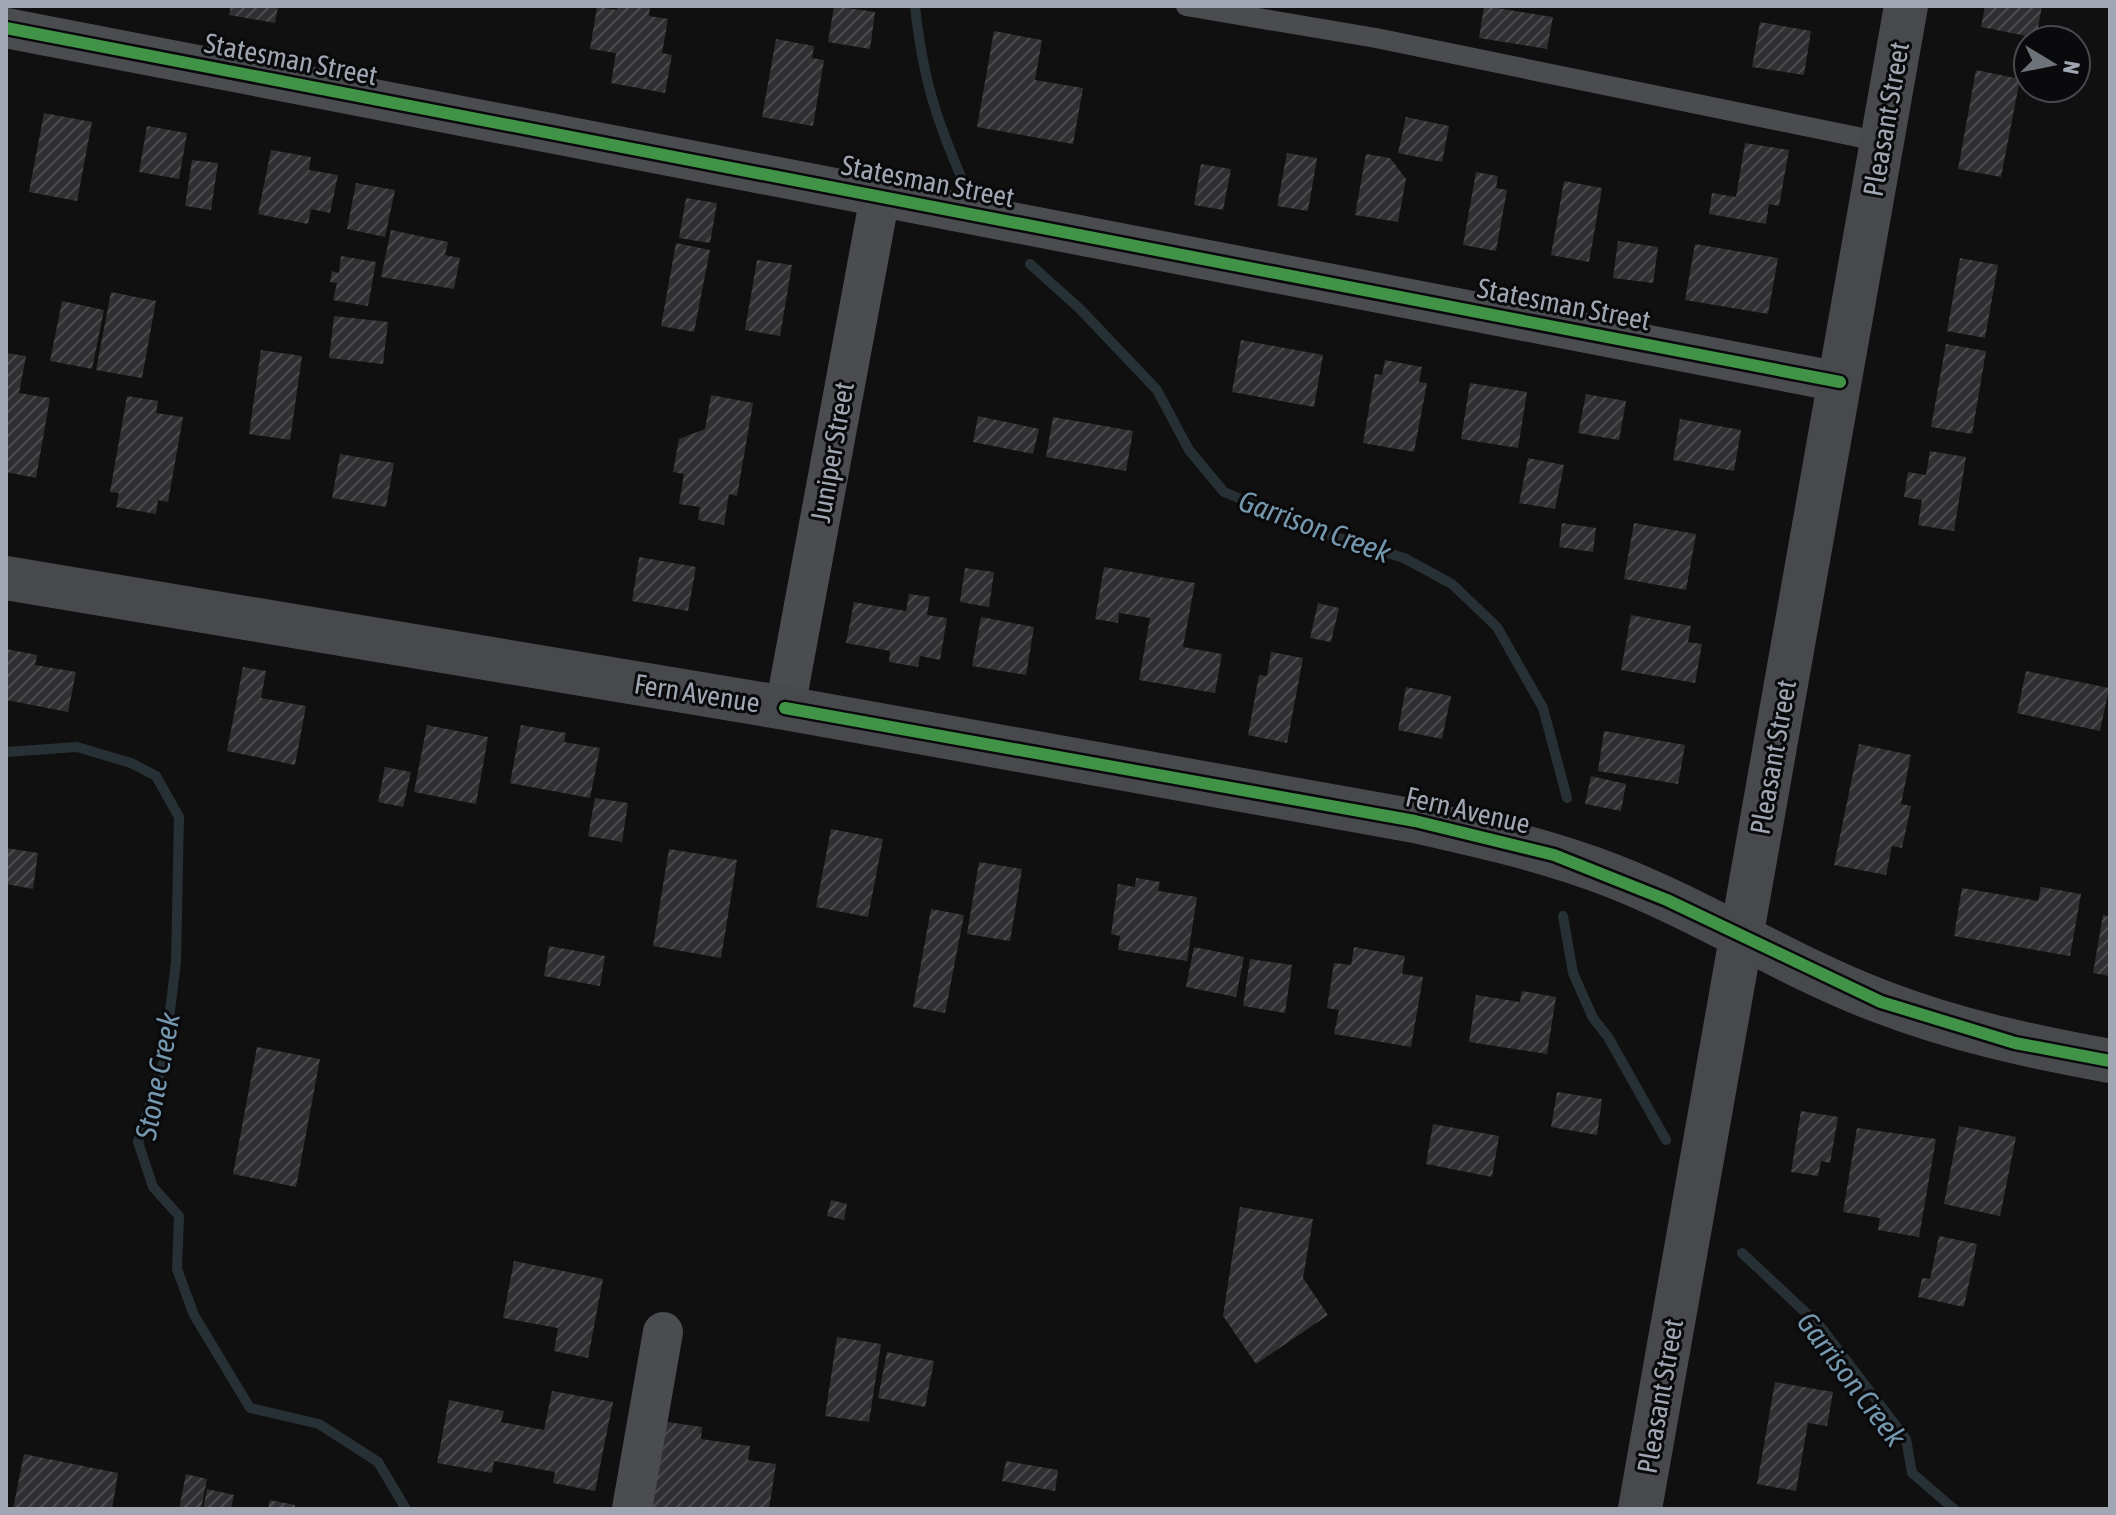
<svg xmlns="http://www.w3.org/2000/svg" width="2116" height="1515" font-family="'Asap Condensed',sans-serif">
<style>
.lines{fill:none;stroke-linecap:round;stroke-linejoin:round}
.stream{stroke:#273035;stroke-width:10}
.building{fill:url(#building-hatch)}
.lane{stroke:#4a4c50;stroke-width:20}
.street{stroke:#4a4c50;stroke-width:40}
.secondary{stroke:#48494d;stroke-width:44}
.cycleway-casing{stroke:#0a0a0c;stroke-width:17}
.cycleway{stroke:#419447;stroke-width:12}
.labels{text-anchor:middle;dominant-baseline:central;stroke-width:6;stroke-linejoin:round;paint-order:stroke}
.street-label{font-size:28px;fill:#a0a7b2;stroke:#0a0a0c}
.water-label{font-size:30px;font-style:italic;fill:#7598af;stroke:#0a0a0c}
</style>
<defs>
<pattern id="building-hatch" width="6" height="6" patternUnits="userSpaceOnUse" patternTransform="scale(2)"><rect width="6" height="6" fill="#303033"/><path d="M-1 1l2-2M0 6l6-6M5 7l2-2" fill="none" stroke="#4b4b4e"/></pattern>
</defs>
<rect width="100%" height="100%" fill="#101010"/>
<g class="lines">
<!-- stream -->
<g class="stream">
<path d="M 915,6 C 923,80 936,119 965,186"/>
<path d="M 1030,264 L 1080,309 L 1157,390 L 1189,450 L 1224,492 L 1326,534 L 1404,558 L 1452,584 L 1497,627 L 1543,708 L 1567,798"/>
<path d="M 6,752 L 77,747 L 131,763 L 156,776 L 179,817 L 176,962 L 164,1060 L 138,1142 L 153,1187 L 179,1216 L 177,1269 L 194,1315 L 250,1408 L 319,1424 L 378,1462 L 406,1509"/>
<path d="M 1563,916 L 1573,973 L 1593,1018 L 1608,1037 L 1666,1140"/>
<path d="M 1742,1253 L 1820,1326 L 1906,1439 L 1912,1473 L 1954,1509"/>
</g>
</g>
<!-- building -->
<g class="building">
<path d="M 231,6 L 278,6 L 275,23 L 229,15 Z"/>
<path d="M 617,6 L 650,6 L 649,16 L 668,19 L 662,53 L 672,55 L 665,93 L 611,83 L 616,53 L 590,49 L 597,7 L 617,10 Z"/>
<path d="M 834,6 L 875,12 L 870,49 L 828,42 Z"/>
<path d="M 1484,6 L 1553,17 L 1547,49 L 1479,38 Z"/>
<path d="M 1985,6 L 2042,6 L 2036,38 L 1981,27 Z"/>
<path d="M 1760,22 L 1811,31 L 1804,75 L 1752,67 Z"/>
<path d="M 994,31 L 1042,40 L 1035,80 L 1083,88 L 1073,144 L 977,127 Z"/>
<path d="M 776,39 L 814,46 L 812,58 L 824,60 L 813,126 L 762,117 Z"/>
<path d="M 1976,70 L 2020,79 L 2001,177 L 1958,169 Z"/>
<path d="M 44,113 L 92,122 L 77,201 L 29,192 Z"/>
<path d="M 1406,117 L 1449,126 L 1442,162 L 1398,153 Z"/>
<path d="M 147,126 L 187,133 L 179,179 L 139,172 Z"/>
<path d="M 1745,143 L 1789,150 L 1779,206 L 1769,204 L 1766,224 L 1709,214 L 1712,193 L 1736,197 Z"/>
<path d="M 271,150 L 311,157 L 309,170 L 338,175 L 330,213 L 311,209 L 308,224 L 258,214 Z"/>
<path d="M 1287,153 L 1317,158 L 1308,211 L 1277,206 Z"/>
<path d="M 1366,154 L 1390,158 L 1406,179 L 1398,222 L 1355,215 Z"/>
<path d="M 192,160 L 218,163 L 211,210 L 185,206 Z"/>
<path d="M 1201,164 L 1231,169 L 1223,210 L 1194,205 Z"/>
<path d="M 1476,172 L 1498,176 L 1496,188 L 1507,190 L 1496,251 L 1463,245 Z"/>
<path d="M 1564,181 L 1602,188 L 1589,262 L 1551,255 Z"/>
<path d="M 356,183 L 395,190 L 385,237 L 347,229 Z"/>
<path d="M 686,198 L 717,203 L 710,243 L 679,238 Z"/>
<path d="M 391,230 L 448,242 L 445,255 L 460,258 L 454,289 L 381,277 Z"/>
<path d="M 1618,241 L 1658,247 L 1653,283 L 1613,278 Z"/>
<path d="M 676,243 L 710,250 L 694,332 L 661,326 Z"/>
<path d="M 1695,244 L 1778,258 L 1768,314 L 1685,300 Z"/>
<path d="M 341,256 L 376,262 L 368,306 L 333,300 L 337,283 L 330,282 L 332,271 L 339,273 Z"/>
<path d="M 1960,258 L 1998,265 L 1985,338 L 1947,331 Z"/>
<path d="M 757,260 L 792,265 L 780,336 L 745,330 Z"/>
<path d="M 111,292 L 156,301 L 142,378 L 96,370 Z"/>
<path d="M 62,301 L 104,310 L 92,369 L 50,361 Z"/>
<path d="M 334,316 L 388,322 L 383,364 L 329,358 Z"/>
<path d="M 1241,340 L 1323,355 L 1314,407 L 1232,392 Z"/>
<path d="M 1946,344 L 1986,351 L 1972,434 L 1931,427 Z"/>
<path d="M 261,350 L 302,356 L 290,440 L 249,434 Z"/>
<path d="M 6,353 L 26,356 L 19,393 L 50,398 L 36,478 L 6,472 Z"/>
<path d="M 1385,360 L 1422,367 L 1419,382 L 1427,383 L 1414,452 L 1363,443 L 1375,374 L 1382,375 Z"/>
<path d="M 1470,383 L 1527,392 L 1518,448 L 1461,439 Z"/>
<path d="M 1586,394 L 1626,401 L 1619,440 L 1578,433 Z"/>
<path d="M 711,395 L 753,403 L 737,496 L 729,494 L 724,525 L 698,520 L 700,507 L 679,504 L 684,474 L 673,472 L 679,439 L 705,429 Z"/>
<path d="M 127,396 L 158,401 L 156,413 L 183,417 L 168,502 L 158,500 L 156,514 L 116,507 L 119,493 L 110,492 Z"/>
<path d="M 978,416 L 1039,429 L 1033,454 L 973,442 Z"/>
<path d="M 1053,417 L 1133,431 L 1126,471 L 1046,457 Z"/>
<path d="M 1680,419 L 1741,430 L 1734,471 L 1673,460 Z"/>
<path d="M 1930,451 L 1966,457 L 1954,531 L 1918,525 L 1922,500 L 1904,497 L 1908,472 L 1926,475 Z"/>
<path d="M 340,454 L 394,463 L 386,507 L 332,498 Z"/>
<path d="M 1528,458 L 1564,465 L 1555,509 L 1519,503 Z"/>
<path d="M 1562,523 L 1596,528 L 1593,552 L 1559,547 Z"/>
<path d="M 1634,523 L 1696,534 L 1686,590 L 1624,579 Z"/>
<path d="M 639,557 L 696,567 L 688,611 L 632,601 Z"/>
<path d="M 1104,567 L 1195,583 L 1183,647 L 1222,654 L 1215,693 L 1139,680 L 1150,618 L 1119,613 L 1118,623 L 1095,619 Z"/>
<path d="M 965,568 L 994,572 L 989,607 L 960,602 Z"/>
<path d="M 909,594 L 930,597 L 927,615 L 947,618 L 940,660 L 920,656 L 918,667 L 889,662 L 890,651 L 846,643 L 854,602 L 906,611 Z"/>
<path d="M 1318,603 L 1339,608 L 1331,642 L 1310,638 Z"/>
<path d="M 1631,615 L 1691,626 L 1688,642 L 1702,644 L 1695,683 L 1621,670 Z"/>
<path d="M 981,617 L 1034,627 L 1026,675 L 972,666 Z"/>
<path d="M 6,649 L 37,655 L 35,665 L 76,672 L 68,712 L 6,700 Z"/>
<path d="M 1271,652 L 1303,658 L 1287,743 L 1248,735 L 1259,675 L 1267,676 Z"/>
<path d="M 243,667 L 266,671 L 261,698 L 306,706 L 295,765 L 227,751 Z"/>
<path d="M 2026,671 L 2109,688 L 2100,731 L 2017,713 Z"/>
<path d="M 1406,687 L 1451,696 L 1442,739 L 1398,730 Z"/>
<path d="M 427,725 L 488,737 L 476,804 L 414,792 Z"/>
<path d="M 521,725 L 566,733 L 564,742 L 600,748 L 590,798 L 510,783 Z"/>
<path d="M 1604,731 L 1685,745 L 1678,784 L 1598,771 Z"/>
<path d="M 1859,744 L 1911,755 L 1901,804 L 1911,806 L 1902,848 L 1892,846 L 1886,875 L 1834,865 Z"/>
<path d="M 385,767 L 411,772 L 403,807 L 378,802 Z"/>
<path d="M 1591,776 L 1626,784 L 1621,811 L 1585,804 Z"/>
<path d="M 595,798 L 628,803 L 622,842 L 588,836 Z"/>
<path d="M 831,829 L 883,839 L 868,917 L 816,907 Z"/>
<path d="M 6,848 L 38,853 L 33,889 L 6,884 Z"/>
<path d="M 669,849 L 737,860 L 721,958 L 653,946 Z"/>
<path d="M 979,862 L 1022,869 L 1010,941 L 967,934 Z"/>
<path d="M 1136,878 L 1160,882 L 1158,891 L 1197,897 L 1187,961 L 1118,950 L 1120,936 L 1111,934 L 1118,884 L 1135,887 Z"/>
<path d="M 2041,887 L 2081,894 L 2070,956 L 1954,936 L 1962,888 L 2038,901 Z"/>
<path d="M 931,909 L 964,915 L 945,1013 L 913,1007 Z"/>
<path d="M 2103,915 L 2110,917 L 2110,976 L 2093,973 Z"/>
<path d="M 549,946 L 605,956 L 600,986 L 544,976 Z"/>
<path d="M 1194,947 L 1244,957 L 1236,997 L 1186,987 Z"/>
<path d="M 1354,947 L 1405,956 L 1402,974 L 1423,977 L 1411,1047 L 1334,1034 L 1339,1010 L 1327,1008 L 1334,963 L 1351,965 Z"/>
<path d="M 1250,959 L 1292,965 L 1285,1013 L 1243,1006 Z"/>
<path d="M 1522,991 L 1556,997 L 1547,1054 L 1469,1042 L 1476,995 L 1520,1002 Z"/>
<path d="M 257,1047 L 320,1059 L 296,1187 L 233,1174 Z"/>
<path d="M 1557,1092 L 1602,1099 L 1597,1135 L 1551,1127 Z"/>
<path d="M 1801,1111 L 1838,1117 L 1830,1163 L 1821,1161 L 1818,1176 L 1791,1172 Z"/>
<path d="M 1433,1124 L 1499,1136 L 1492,1177 L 1426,1164 Z"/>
<path d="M 1959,1126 L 2016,1137 L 2000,1216 L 1944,1204 Z"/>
<path d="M 1857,1128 L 1936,1139 L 1919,1237 L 1878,1230 L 1880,1218 L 1843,1212 Z"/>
<path d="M 831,1200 L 847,1204 L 844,1220 L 827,1216 Z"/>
<path d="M 1240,1207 L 1313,1219 L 1303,1278 L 1328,1315 L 1256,1364 L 1223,1316 Z"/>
<path d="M 1939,1236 L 1977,1244 L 1964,1307 L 1918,1297 L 1922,1278 L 1930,1279 Z"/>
<path d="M 514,1261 L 603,1279 L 588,1358 L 554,1351 L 558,1328 L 503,1318 Z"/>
<path d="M 837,1337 L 881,1344 L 869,1422 L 825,1416 Z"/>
<path d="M 887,1352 L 934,1361 L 925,1407 L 878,1398 Z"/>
<path d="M 1775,1382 L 1833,1392 L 1827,1426 L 1808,1423 L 1796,1491 L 1757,1484 Z"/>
<path d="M 552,1391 L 613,1402 L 595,1491 L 553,1483 L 555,1472 L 494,1461 L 492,1473 L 437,1463 L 449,1400 L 504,1411 L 501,1422 L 544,1430 Z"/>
<path d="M 661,1421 L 702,1427 L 701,1439 L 750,1446 L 748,1460 L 776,1464 L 769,1509 L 648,1509 Z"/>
<path d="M 24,1454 L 118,1473 L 112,1509 L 13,1509 Z"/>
<path d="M 1006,1461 L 1058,1470 L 1055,1491 L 1002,1481 Z"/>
<path d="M 186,1474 L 207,1479 L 201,1509 L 179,1509 Z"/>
<path d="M 207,1489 L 234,1495 L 231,1509 L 203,1509 Z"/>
<path d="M 270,1500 L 295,1505 L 294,1509 L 268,1509 Z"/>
</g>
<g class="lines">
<!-- lane -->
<path class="lane" d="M 1186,6 L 1376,38 L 1882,142"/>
<!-- street -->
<g class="street">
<path d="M 6,28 L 1840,382"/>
<path d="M 785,708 L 880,196"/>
<path d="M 632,1509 L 663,1332"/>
</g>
<!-- secondary -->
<g class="secondary">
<path d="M 6,578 L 785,708 L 1415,821 C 1482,836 1549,851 1613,876 C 1705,912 1789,967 1882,1002 C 1955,1030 2032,1047 2110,1061"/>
<path d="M 1640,1509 L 1906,6"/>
</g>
<!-- cycleway casing -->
<g class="cycleway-casing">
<g id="cycleway">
<path d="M 6,28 L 1840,382"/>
<path d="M 785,708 L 1415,821 L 1554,855 L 1667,900 L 1881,1002 L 2015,1043 L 2110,1061"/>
</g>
</g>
<!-- cycleway -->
<use href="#cycleway" class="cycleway"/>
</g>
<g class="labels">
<!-- street labels -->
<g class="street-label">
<text transform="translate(291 59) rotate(11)">Statesman Street</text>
<text transform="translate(1886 119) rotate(-80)">Pleasant Street</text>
<text transform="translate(928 181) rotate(11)">Statesman Street</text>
<text transform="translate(1564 304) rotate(11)">Statesman Street</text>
<text transform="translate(832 452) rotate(-80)">Juniper Street</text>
<text transform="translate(697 693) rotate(9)">Fern Avenue</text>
<text transform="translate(1773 757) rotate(-80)">Pleasant Street</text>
<text transform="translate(1468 810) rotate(13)">Fern Avenue</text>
<text transform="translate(1660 1396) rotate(-80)">Pleasant Street</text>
</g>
<!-- water labels -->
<g class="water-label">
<text transform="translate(1315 526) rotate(20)">Garrison Creek</text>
<text transform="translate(157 1076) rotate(-79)">Stone Creek</text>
<text transform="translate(1852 1379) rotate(53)">Garrison Creek</text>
</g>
</g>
<!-- border -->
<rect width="2116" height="1515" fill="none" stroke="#a0a7b2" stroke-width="16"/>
<!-- north arrow -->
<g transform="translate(2052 64) rotate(100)"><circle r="38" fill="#0a0a0c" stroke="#46494e" stroke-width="2"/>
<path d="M0-6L14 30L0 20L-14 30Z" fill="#6e7279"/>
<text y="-12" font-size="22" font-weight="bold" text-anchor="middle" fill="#a0a7b2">N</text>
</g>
</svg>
